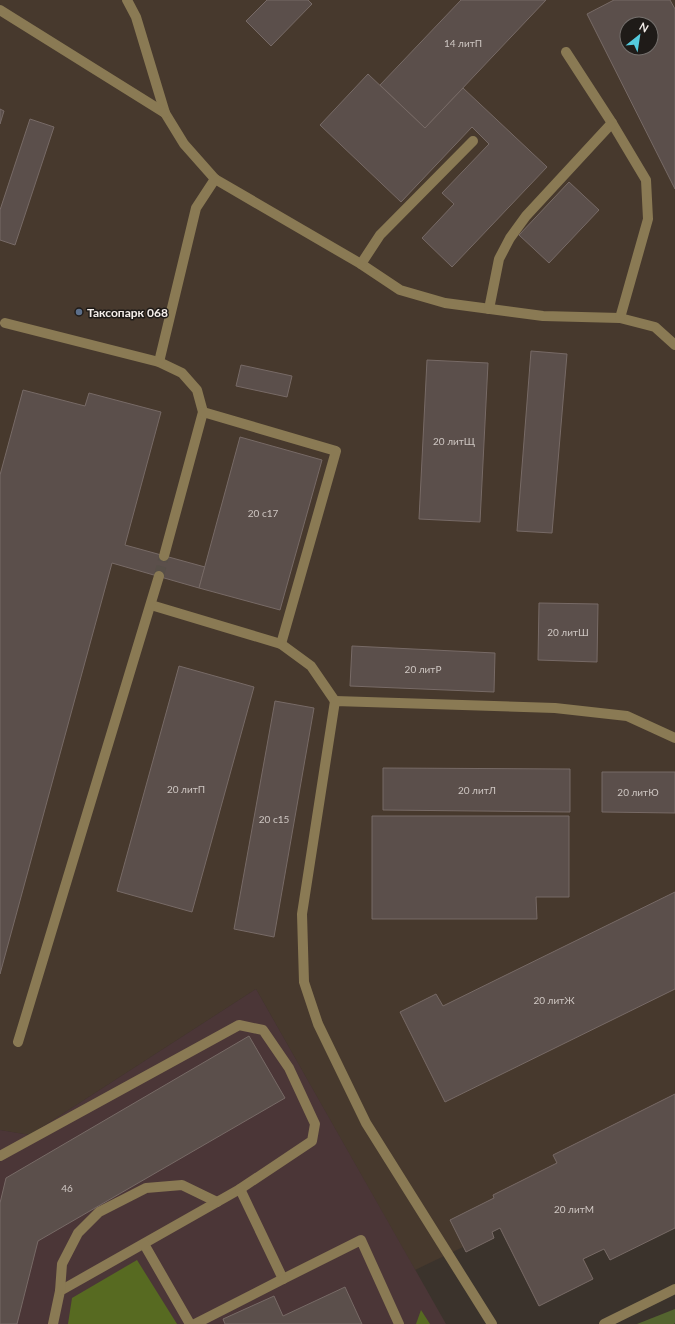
<svg xmlns="http://www.w3.org/2000/svg" width="675" height="1324" font-family="Lato,sans-serif">
<style>
.built{fill:#47392d;fill-rule:evenodd}
.medical{fill:#4b3637}
.green{fill:#54642f}
.forest{fill:#576a21}
.building{fill:#5b4f4b;stroke:#776a66;fill-rule:evenodd}
.lines{fill:none;stroke-linecap:round;stroke-linejoin:round}
.minor-tunnel{stroke:#574f48;stroke-width:10;stroke-dasharray:10 5;stroke-linecap:butt}
.minor{stroke:#8a7a54;stroke-width:10}
.service-dot{fill:#5c6f8a;stroke:#1f1b18;stroke-width:1.5}
.labels{text-anchor:middle;dominant-baseline:central;stroke-width:3;stroke-linejoin:round;paint-order:stroke}
.number-label{font-size:10px;fill:#cec6c2}
.poi-label{font-size:12px;font-weight:bold;fill:#f4eeea;stroke:#1f1b18;text-anchor:start}
</style>
<rect width="100%" height="100%" fill="#3b332c"/>
<!-- built -->
<path class="built" d="M 0,0 L 675,0 L 675,1228 L 610,1260 L 604,1249 L 584,1259 L 593,1279 L 539,1306 L 500,1228 L 492,1232 L 494,1238 L 466,1252 L 463,1247 L 415,1270 L 256,989 L 30,1135 L 0,1130 ZM 627,24 L 651,24 L 651,48 L 627,48 Z"/>
<!-- medical -->
<path class="medical" d="M 256,989 L 446,1324 L 0,1324 L 0,1130 L 30,1135 Z"/>
<!-- green -->
<path class="green" d="M 675,1309 L 675,1323 L 674,1324 L 637,1324 Z"/>
<!-- forest -->
<g class="forest">
<path d="M 137,1260 L 177,1324 L 68,1324 L 72,1298 Z"/>
<path d="M 421,1310 L 430,1324 L 416,1324 Z"/>
</g>
<!-- building -->
<g class="building">
<path d="M 267,0 L 308,0 L 312,4 L 271,46 L 246,21 Z"/>
<path d="M 461,0 L 546,0 L 425,128 L 380,85 Z"/>
<path d="M 614,0 L 670,0 L 675,9 L 675,189 L 587,14 ZM 627,24 L 651,24 L 651,48 L 627,48 Z"/>
<path d="M 368,74 L 425,128 L 463,88 L 547,167 L 452,267 L 422,238 L 454,204 L 442,193 L 489,144 L 472,127 L 401,202 L 320,125 Z"/>
<path d="M 0,109 L 4,111 L 0,124 Z"/>
<path d="M 30,119 L 54,127 L 15,245 L 0,240 L 0,210 Z"/>
<path d="M 569,182 L 599,210 L 549,263 L 519,235 Z"/>
<path d="M 531,351 L 567,354 L 552,533 L 517,531 Z"/>
<path d="M 427,360 L 488,363 L 480,522 L 419,519 Z"/>
<path d="M 241,365 L 292,376 L 287,397 L 236,386 Z"/>
<path d="M 23,390 L 85,406 L 89,393 L 161,412 L 125,545 L 205,567 L 199,588 L 112,563 L 0,974 L 0,475 Z"/>
<path d="M 240,437 L 322,460 L 280,610 L 199,588 Z"/>
<path d="M 539,603 L 598,604 L 597,662 L 538,660 Z"/>
<path d="M 352,646 L 495,653 L 494,692 L 350,686 Z"/>
<path d="M 179,666 L 254,687 L 192,912 L 117,891 Z"/>
<path d="M 275,701 L 314,708 L 274,937 L 234,929 Z"/>
<path d="M 383,768 L 570,769 L 570,812 L 383,810 Z"/>
<path d="M 602,772 L 675,772 L 675,813 L 602,812 Z"/>
<path d="M 372,816 L 569,816 L 569,897 L 536,897 L 537,919 L 372,919 Z"/>
<path d="M 675,892 L 675,989 L 445,1102 L 400,1012 L 436,994 L 443,1006 Z"/>
<path d="M 249,1036 L 285,1098 L 38,1241 L 17,1324 L 0,1324 L 0,1203 L 6,1178 Z"/>
<path d="M 675,1094 L 675,1228 L 610,1260 L 604,1249 L 583,1259 L 593,1279 L 539,1306 L 500,1228 L 492,1232 L 494,1238 L 466,1252 L 450,1220 L 494,1198 L 493,1195 L 557,1163 L 553,1155 Z"/>
<path d="M 345,1287 L 362,1324 L 225,1324 L 223,1319 L 274,1296 L 283,1316 Z"/>
</g>
<g class="lines">
<!-- minor-tunnel -->
<path class="minor-tunnel" d="M 159,576 L 164,556"/>
<!-- minor -->
<g class="minor">
<path d="M 127,0 L 136,17 L 165,113 L 184,144 L 215,179 L 361,264 L 400,290 L 445,303 L 543,316 L 620,318 L 655,327 L 675,345"/>
<path d="M 0,10 L 165,113"/>
<path d="M 566,52 L 612,123 L 646,180 L 648,219 L 620,318"/>
<path d="M 361,264 L 380,235 L 473,141"/>
<path d="M 489,309 L 499,259 L 510,238 L 526,216 L 612,123"/>
<path d="M 5,323 L 159,362 L 182,373 L 197,390 L 203,412 L 164,556"/>
<path d="M 159,362 L 196,208 L 215,179"/>
<path d="M 203,412 L 336,451 L 281,644"/>
<path d="M 151,605 L 281,644 L 311,666 L 335,701"/>
<path d="M 18,1042 L 159,576"/>
<path d="M 0,1156 L 239,1025 L 263,1030 L 289,1068 L 315,1124 L 312,1141 L 240,1189 L 60,1291 L 53,1324"/>
<path d="M 240,1189 L 283,1279 L 361,1240 L 399,1324"/>
<path d="M 144,1244 L 190,1324"/>
<path d="M 60,1291 L 62,1264 L 78,1233 L 99,1212 L 146,1188 L 182,1185 L 217,1202"/>
<path d="M 195,1324 L 283,1279"/>
<path d="M 492,1324 L 366,1123 L 318,1024 L 304,982 L 302,914 L 335,701 L 555,708 L 627,716 L 675,738"/>
<path d="M 604,1324 L 675,1289"/>
</g>
</g>
<!-- markers -->
<circle class="service-dot" cx="79" cy="312" r="4"/>
<g class="labels">
<!-- number labels -->
<g class="number-label">
<text x="463" y="43">14 литП</text>
<text x="454" y="441">20 литЩ</text>
<text x="263" y="513">20 с17</text>
<text x="568" y="632">20 литШ</text>
<text x="423" y="669">20 литР</text>
<text x="186" y="789">20 литП</text>
<text x="477" y="790">20 литЛ</text>
<text x="638" y="792">20 литЮ</text>
<text x="274" y="819">20 с15</text>
<text x="554" y="1000">20 литЖ</text>
<text x="67" y="1188">46</text>
<text x="574" y="1209">20 литМ</text>
</g>
<!-- poi labels -->
<g class="poi-label">
<text x="87" y="312">Таксопарк 068</text>
</g>
</g>
<!-- north arrow -->
<g transform="translate(639 36) rotate(30)"><circle r="19" fill="#1f1b18" stroke="#746f6c"/>
<path d="M0-3L7 15L0 10L-7 15Z" fill="#54cadd"/>
<text y="-6" font-size="11" font-weight="bold" text-anchor="middle" fill="#f4eeea">N</text>
</g>
</svg>
